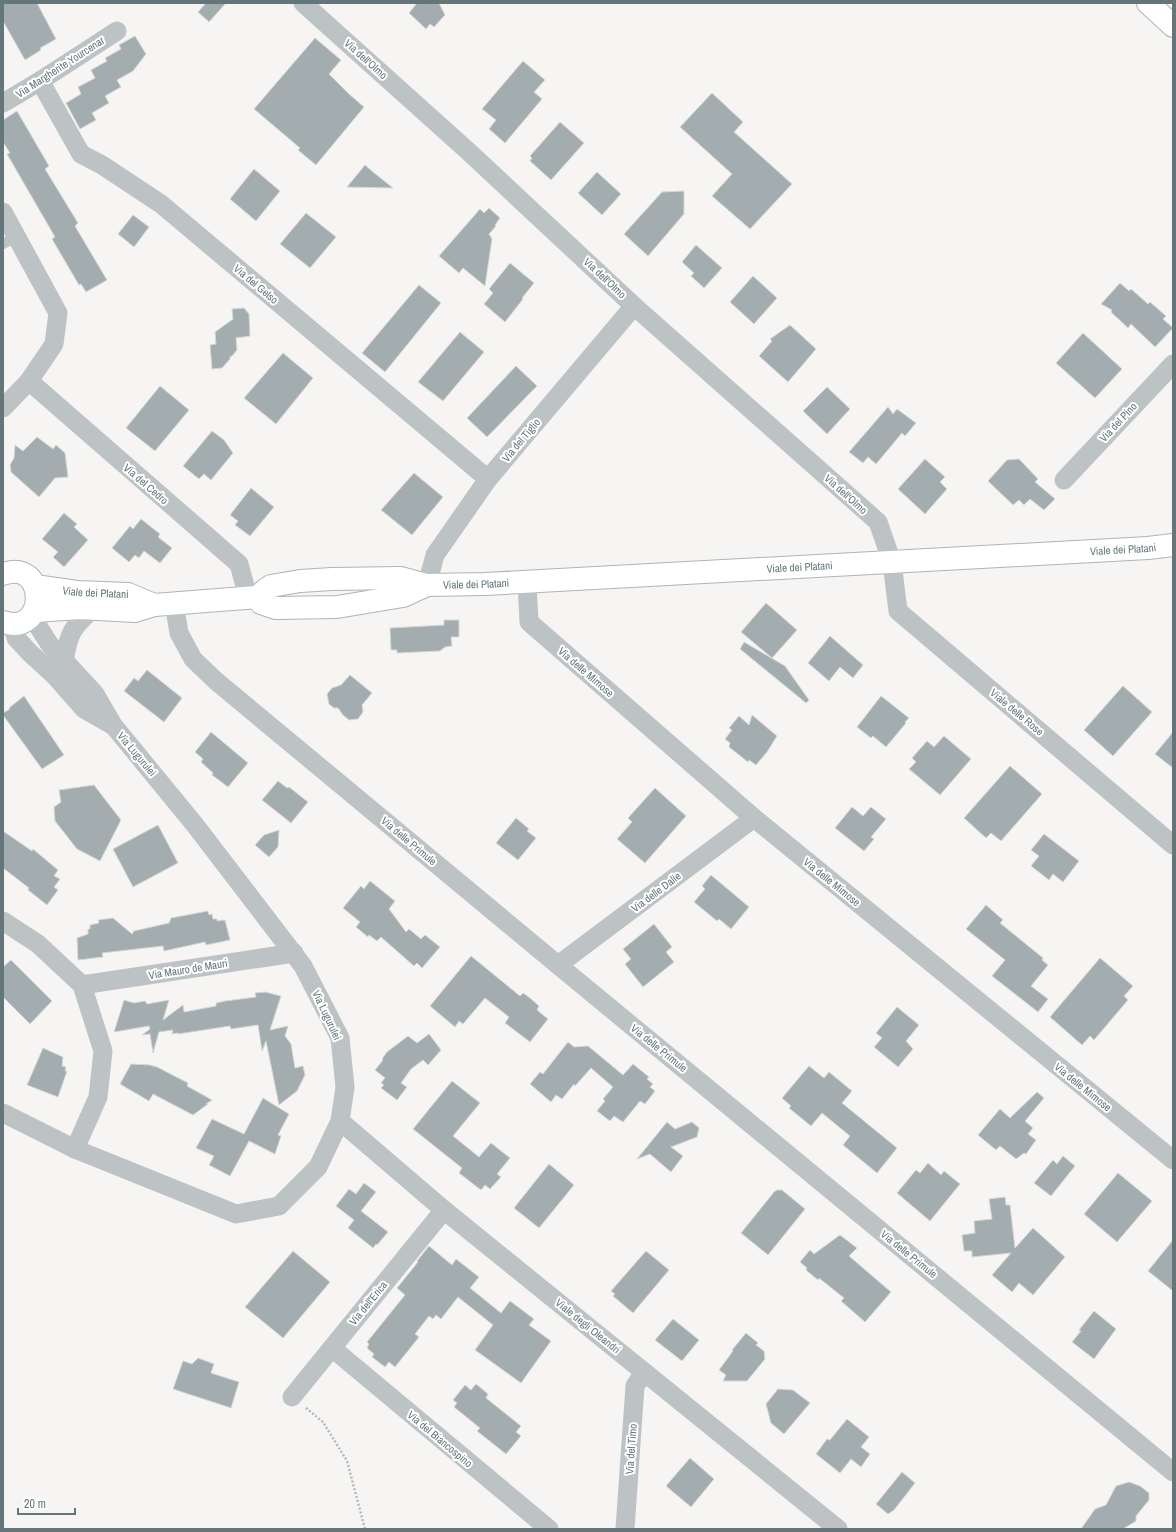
<svg xmlns="http://www.w3.org/2000/svg" width="1176" height="1532" font-family="'Archivo Narrow',sans-serif">
<style>
.building{fill:#a3adaf;stroke:#d7d7d5}
.lines{fill:none;stroke-linecap:round;stroke-linejoin:round}
.secondary-casing{stroke:#adb5b7;stroke-width:24}
.path{stroke:#b5b9ba;stroke-width:2.5;stroke-dasharray:2 2;stroke-linecap:butt}
.lane{stroke:#bdc2c4;stroke-width:10}
.street{stroke:#bdc2c4;stroke-width:19}
.secondary{stroke:#fff;stroke-width:22}
.labels{text-anchor:middle;dominant-baseline:central;stroke-width:4;stroke-linejoin:round;paint-order:stroke}
.street-label{font-size:11px;fill:#64767a;stroke:#fff}
</style>
<rect width="100%" height="100%" fill="#f6f5f3"/>
<!-- building -->
<g class="building">
<path d="M 3,3 L 37,3 L 56,39 L 40,48 L 41,50 L 25,60 L 3,21 Z"/>
<path d="M 206,3 L 226,3 L 209,22 L 198,12 Z"/>
<path d="M 417,3 L 439,3 L 445,15 L 434,27 L 430,24 L 426,29 L 409,13 Z"/>
<path d="M 135,36 L 146,54 L 133,71 L 117,80 L 121,87 L 105,96 L 109,103 L 92,113 L 96,120 L 80,129 L 66,103 L 81,94 L 78,87 L 95,78 L 91,70 L 107,61 L 105,58 L 121,49 L 119,45 Z"/>
<path d="M 315,38 L 341,60 L 329,74 L 349,94 L 364,107 L 316,165 L 298,150 L 300,148 L 254,109 Z"/>
<path d="M 523,61 L 545,80 L 534,92 L 542,99 L 505,143 L 489,129 L 496,120 L 482,109 Z"/>
<path d="M 712,93 L 743,122 L 734,132 L 792,184 L 750,229 L 712,196 L 732,174 L 680,127 Z"/>
<path d="M 17,111 L 49,166 L 45,169 L 78,223 L 75,226 L 107,280 L 86,292 L 81,284 L 79,285 L 52,239 L 55,237 L 7,154 L 10,153 L 3,142 L 3,120 Z"/>
<path d="M 560,122 L 584,143 L 551,180 L 530,161 L 532,158 L 530,156 Z"/>
<path d="M 365,165 L 373,172 L 393,188 L 347,187 Z"/>
<path d="M 254,169 L 280,191 L 256,221 L 230,199 Z"/>
<path d="M 597,172 L 621,194 L 602,215 L 578,193 Z"/>
<path d="M 684,191 L 684,214 L 648,256 L 624,234 L 662,192 Z"/>
<path d="M 489,208 L 500,218 L 495,225 L 496,226 L 489,234 L 492,239 L 485,286 L 463,268 L 459,273 L 439,256 L 480,209 L 484,213 Z"/>
<path d="M 306,213 L 336,237 L 310,268 L 280,244 Z"/>
<path d="M 133,215 L 149,227 L 134,247 L 118,234 Z"/>
<path d="M 696,245 L 722,268 L 704,288 L 691,276 L 694,273 L 682,262 Z"/>
<path d="M 510,263 L 534,283 L 522,298 L 523,299 L 505,322 L 484,304 L 493,293 L 489,289 Z"/>
<path d="M 753,276 L 777,298 L 754,324 L 730,302 Z"/>
<path d="M 1120,283 L 1129,291 L 1131,289 L 1148,304 L 1150,302 L 1166,316 L 1163,319 L 1173,328 L 1155,347 L 1131,324 L 1128,328 L 1111,312 L 1112,310 L 1101,304 Z"/>
<path d="M 419,285 L 441,303 L 385,372 L 362,353 Z"/>
<path d="M 244,308 L 249,314 L 250,336 L 236,338 L 237,350 L 232,356 L 230,357 L 230,359 L 222,368 L 212,369 L 210,345 L 216,344 L 215,332 L 233,319 L 232,309 Z"/>
<path d="M 790,325 L 816,349 L 788,382 L 759,356 L 772,341 L 770,339 Z"/>
<path d="M 460,332 L 484,352 L 443,401 L 418,382 Z"/>
<path d="M 1083,333 L 1122,369 L 1095,398 L 1056,363 Z"/>
<path d="M 283,353 L 313,378 L 276,424 L 244,398 Z"/>
<path d="M 516,366 L 537,386 L 487,437 L 467,418 Z"/>
<path d="M 160,386 L 189,410 L 155,451 L 126,428 Z"/>
<path d="M 827,387 L 850,409 L 827,434 L 803,411 Z"/>
<path d="M 888,407 L 893,414 L 897,409 L 916,423 L 905,436 L 902,433 L 876,464 L 868,457 L 863,463 L 849,452 Z"/>
<path d="M 212,431 L 224,440 L 233,453 L 211,480 L 204,474 L 199,479 L 183,466 Z"/>
<path d="M 37,437 L 53,449 L 56,445 L 65,453 L 68,477 L 55,478 L 39,497 L 11,472 L 10,465 L 14,458 L 15,445 L 23,451 Z"/>
<path d="M 925,459 L 945,477 L 940,482 L 947,489 L 925,514 L 898,489 Z"/>
<path d="M 1019,459 L 1038,479 L 1035,482 L 1055,499 L 1044,510 L 1030,499 L 1024,505 L 1019,500 L 1013,505 L 988,481 L 1007,460 Z"/>
<path d="M 414,473 L 443,497 L 412,535 L 381,510 Z"/>
<path d="M 251,488 L 274,507 L 250,536 L 235,525 L 238,521 L 230,515 Z"/>
<path d="M 64,513 L 77,524 L 74,527 L 88,540 L 64,567 L 53,557 L 58,552 L 42,539 Z"/>
<path d="M 141,519 L 160,534 L 158,537 L 172,548 L 160,563 L 144,551 L 139,558 L 135,555 L 129,562 L 112,548 L 130,526 L 133,529 Z"/>
<path d="M 766,603 L 797,630 L 772,658 L 741,632 Z"/>
<path d="M 444,620 L 459,620 L 459,637 L 451,637 L 452,646 L 445,647 L 440,651 L 397,653 L 397,650 L 391,650 L 390,628 L 444,625 Z"/>
<path d="M 830,636 L 863,665 L 853,678 L 840,667 L 829,681 L 808,663 Z"/>
<path d="M 744,642 L 785,666 L 809,700 L 806,703 L 740,649 Z"/>
<path d="M 147,670 L 182,698 L 164,722 L 124,691 L 134,678 L 138,681 Z"/>
<path d="M 350,675 L 372,693 L 362,705 L 363,712 L 358,719 L 349,720 L 343,715 L 338,708 L 334,708 L 329,704 L 327,694 L 332,688 L 341,685 Z"/>
<path d="M 1123,686 L 1152,712 L 1113,756 L 1084,730 Z"/>
<path d="M 24,696 L 64,755 L 42,769 L 3,715 L 3,713 L 10,709 L 9,708 Z"/>
<path d="M 881,696 L 909,718 L 905,722 L 906,723 L 886,747 L 873,736 L 871,738 L 857,727 Z"/>
<path d="M 752,715 L 777,736 L 767,752 L 756,765 L 749,760 L 748,762 L 729,747 L 730,743 L 725,739 L 732,730 L 729,728 L 739,716 L 749,725 Z"/>
<path d="M 211,732 L 248,763 L 228,787 L 212,775 L 213,773 L 201,762 L 203,759 L 195,752 Z"/>
<path d="M 1173,732 L 1173,768 L 1155,754 Z"/>
<path d="M 944,736 L 971,759 L 940,795 L 909,769 L 916,762 L 912,758 L 927,741 L 934,747 Z"/>
<path d="M 1010,766 L 1042,794 L 1001,841 L 991,833 L 986,838 L 964,818 Z"/>
<path d="M 278,781 L 287,788 L 289,787 L 308,802 L 291,823 L 262,800 Z"/>
<path d="M 94,785 L 121,820 L 100,861 L 77,849 L 55,821 L 54,807 L 61,802 L 59,790 Z"/>
<path d="M 655,788 L 686,816 L 645,863 L 617,839 L 632,822 L 628,818 Z"/>
<path d="M 852,807 L 863,816 L 871,807 L 886,819 L 871,837 L 874,839 L 864,851 L 835,828 Z"/>
<path d="M 516,818 L 529,829 L 527,831 L 536,838 L 518,860 L 496,843 Z"/>
<path d="M 158,825 L 178,863 L 133,887 L 113,849 Z"/>
<path d="M 279,830 L 278,847 L 269,857 L 255,845 L 264,835 Z"/>
<path d="M 3,831 L 32,851 L 33,849 L 58,870 L 54,876 L 60,879 L 54,887 L 58,890 L 47,905 L 28,890 L 29,888 L 3,868 Z"/>
<path d="M 1044,834 L 1079,861 L 1063,882 L 1053,874 L 1049,880 L 1031,866 L 1039,856 L 1031,850 Z"/>
<path d="M 711,875 L 749,907 L 731,929 L 719,919 L 717,921 L 694,902 L 705,889 L 702,886 Z"/>
<path d="M 370,881 L 395,901 L 389,909 L 406,932 L 409,929 L 421,939 L 425,935 L 440,947 L 422,968 L 417,963 L 414,966 L 381,937 L 377,941 L 369,935 L 368,937 L 356,927 L 360,922 L 343,908 L 361,886 L 364,889 Z"/>
<path d="M 986,905 L 1003,920 L 1000,923 L 1043,958 L 1042,960 L 1048,965 L 1031,986 L 1048,999 L 1038,1012 L 992,976 L 1005,960 L 966,929 Z"/>
<path d="M 208,911 L 209,915 L 212,914 L 213,919 L 217,919 L 217,921 L 225,920 L 230,940 L 206,945 L 205,942 L 164,951 L 163,946 L 102,953 L 103,957 L 78,960 L 77,938 L 88,934 L 88,929 L 90,929 L 90,925 L 99,923 L 98,920 L 113,918 L 132,934 L 134,931 L 169,923 L 171,918 Z"/>
<path d="M 654,924 L 672,947 L 666,952 L 674,962 L 643,987 L 625,964 L 631,959 L 623,949 Z"/>
<path d="M 471,956 L 520,996 L 523,993 L 530,998 L 539,1006 L 537,1010 L 548,1019 L 530,1042 L 505,1023 L 509,1017 L 485,998 L 463,1024 L 459,1021 L 455,1027 L 430,1006 Z"/>
<path d="M 1100,958 L 1133,986 L 1124,996 L 1128,1000 L 1094,1040 L 1090,1036 L 1082,1045 L 1050,1017 Z"/>
<path d="M 11,960 L 52,1001 L 30,1024 L 3,997 L 3,967 Z"/>
<path d="M 265,992 L 281,996 L 270,1030 L 288,1026 L 285,1036 L 291,1044 L 295,1068 L 303,1066 L 305,1075 L 297,1091 L 279,1105 L 266,1041 L 262,1051 L 258,1025 L 231,1029 L 230,1026 L 178,1034 L 178,1033 L 172,1034 L 173,1030 L 159,1032 L 153,1053 L 150,1034 L 142,1035 L 150,1029 L 149,1026 L 114,1032 L 124,1000 L 134,1003 L 145,1001 L 147,1004 L 169,1000 L 163,1020 L 183,1005 L 184,1012 L 216,1006 L 216,1003 L 225,1001 L 256,997 L 255,993 Z"/>
<path d="M 897,1007 L 919,1025 L 906,1041 L 913,1049 L 898,1067 L 874,1047 L 882,1038 L 876,1033 Z"/>
<path d="M 429,1034 L 441,1050 L 428,1065 L 423,1060 L 411,1069 L 401,1083 L 407,1087 L 397,1100 L 381,1088 L 384,1085 L 381,1083 L 385,1078 L 375,1070 L 383,1060 L 382,1059 L 387,1052 L 408,1036 L 417,1043 Z"/>
<path d="M 568,1042 L 574,1047 L 588,1046 L 623,1075 L 633,1064 L 649,1077 L 647,1079 L 653,1084 L 650,1087 L 655,1091 L 645,1104 L 640,1101 L 623,1122 L 614,1116 L 610,1121 L 597,1111 L 605,1101 L 603,1099 L 613,1087 L 591,1068 L 575,1086 L 574,1084 L 562,1099 L 556,1095 L 551,1102 L 530,1084 L 540,1072 L 543,1074 Z"/>
<path d="M 43,1048 L 63,1057 L 62,1066 L 66,1067 L 65,1071 L 67,1071 L 58,1097 L 27,1085 Z"/>
<path d="M 131,1064 L 150,1065 L 156,1067 L 155,1066 L 188,1083 L 187,1086 L 212,1100 L 206,1104 L 208,1104 L 193,1115 L 153,1094 L 149,1101 L 120,1084 Z"/>
<path d="M 809,1066 L 824,1078 L 829,1072 L 852,1091 L 842,1103 L 897,1148 L 877,1173 L 843,1145 L 850,1136 L 822,1113 L 811,1126 L 789,1108 L 791,1106 L 782,1098 Z"/>
<path d="M 452,1081 L 480,1103 L 453,1136 L 479,1157 L 491,1143 L 510,1158 L 497,1174 L 501,1177 L 490,1189 L 485,1185 L 481,1190 L 459,1173 L 462,1168 L 413,1129 Z"/>
<path d="M 1037,1092 L 1044,1098 L 1025,1121 L 1033,1128 L 1028,1134 L 1036,1140 L 1026,1154 L 1024,1153 L 1016,1159 L 1000,1146 L 996,1150 L 978,1135 L 1000,1109 L 1010,1118 Z"/>
<path d="M 263,1098 L 289,1114 L 278,1135 L 281,1136 L 275,1154 L 249,1141 L 230,1176 L 209,1165 L 214,1156 L 196,1148 L 212,1119 L 244,1134 Z"/>
<path d="M 667,1122 L 675,1129 L 692,1122 L 699,1128 L 697,1137 L 671,1147 L 683,1156 L 671,1172 L 650,1154 L 637,1159 Z"/>
<path d="M 1063,1156 L 1075,1166 L 1051,1196 L 1034,1183 L 1053,1160 L 1057,1164 Z"/>
<path d="M 928,1163 L 941,1175 L 944,1171 L 960,1184 L 930,1221 L 897,1193 L 916,1170 L 920,1173 Z"/>
<path d="M 549,1164 L 574,1185 L 539,1228 L 514,1208 Z"/>
<path d="M 1118,1173 L 1152,1201 L 1117,1242 L 1084,1214 Z"/>
<path d="M 364,1183 L 376,1192 L 361,1211 L 388,1232 L 377,1245 L 376,1244 L 373,1248 L 348,1228 L 354,1220 L 336,1206 L 349,1189 L 356,1194 Z"/>
<path d="M 777,1190 L 782,1190 L 805,1209 L 768,1255 L 741,1233 L 774,1192 Z"/>
<path d="M 1005,1197 L 1006,1205 L 1010,1205 L 1015,1248 L 1033,1228 L 1065,1257 L 1033,1295 L 1019,1283 L 1012,1292 L 992,1275 L 1011,1253 L 972,1257 L 972,1251 L 964,1251 L 962,1235 L 975,1233 L 974,1221 L 992,1219 L 989,1199 Z"/>
<path d="M 840,1235 L 857,1248 L 849,1256 L 891,1292 L 865,1322 L 841,1301 L 844,1298 L 819,1278 L 818,1280 L 806,1270 L 807,1268 L 800,1262 L 810,1250 L 814,1254 Z"/>
<path d="M 1173,1240 L 1173,1291 L 1148,1271 Z"/>
<path d="M 429,1246 L 452,1265 L 456,1259 L 479,1277 L 470,1288 L 501,1313 L 510,1301 L 534,1319 L 529,1325 L 551,1341 L 521,1383 L 475,1350 L 493,1325 L 458,1297 L 441,1319 L 436,1315 L 433,1319 L 429,1316 L 415,1334 L 419,1337 L 395,1367 L 389,1362 L 385,1367 L 372,1357 L 374,1354 L 367,1348 L 369,1344 L 367,1342 L 405,1295 L 397,1288 L 418,1262 L 417,1261 Z"/>
<path d="M 293,1251 L 330,1282 L 283,1338 L 245,1307 Z"/>
<path d="M 646,1251 L 669,1270 L 633,1313 L 613,1296 L 615,1294 L 611,1291 Z"/>
<path d="M 1094,1311 L 1116,1329 L 1094,1359 L 1072,1342 L 1081,1331 L 1079,1330 Z"/>
<path d="M 673,1319 L 699,1340 L 682,1361 L 655,1340 Z"/>
<path d="M 746,1333 L 758,1343 L 756,1345 L 764,1351 L 765,1359 L 747,1381 L 723,1381 L 726,1375 L 719,1370 L 733,1351 L 732,1350 Z"/>
<path d="M 198,1358 L 214,1364 L 211,1373 L 239,1382 L 231,1408 L 173,1389 L 183,1361 L 192,1364 Z"/>
<path d="M 476,1384 L 488,1394 L 486,1398 L 521,1426 L 516,1432 L 521,1436 L 506,1454 L 477,1431 L 480,1428 L 454,1407 L 457,1403 L 453,1400 L 465,1385 L 471,1390 Z"/>
<path d="M 778,1389 L 793,1390 L 810,1403 L 784,1434 L 771,1423 L 766,1404 Z"/>
<path d="M 847,1419 L 869,1437 L 861,1447 L 870,1454 L 861,1467 L 851,1459 L 840,1473 L 816,1454 L 827,1439 L 830,1440 Z"/>
<path d="M 690,1458 L 714,1479 L 691,1507 L 666,1486 Z"/>
<path d="M 902,1472 L 915,1483 L 894,1510 L 888,1514 L 876,1504 Z"/>
<path d="M 1129,1482 L 1140,1486 L 1149,1493 L 1149,1500 L 1136,1516 L 1136,1521 L 1123,1529 L 1081,1529 L 1095,1509 L 1106,1505 L 1116,1486 Z"/>
</g>
<g class="lines">
<!-- secondary casing -->
<g class="secondary-casing">
<g id="secondary">
<path d="M 1148,3 L 1173,26"/>
<path d="M 3,574 C 48,558 48,637 3,622"/>
<path id="s1" d="M 35,586 L 77,592 L 128,594 L 154,605"/>
<path d="M 258,597 L 261,603 L 276,608 L 337,607 L 403,596 L 427,585"/>
<path id="s2" d="M 34,611 L 80,608 L 135,611 L 154,605 L 258,597 L 265,590 L 271,586 L 300,581 L 332,579 L 401,578 L 427,585 L 485,584 L 1148,548 L 1173,545"/>
</g>
</g>
<!-- path -->
<path class="path" d="M 306,1408 L 323,1422 L 347,1461 L 365,1529"/>
<!-- lane -->
<path class="lane" d="M 3,244 L 16,237"/>
<!-- street -->
<g class="street">
<path d="M 303,3 L 469,152 L 634,306 L 878,522 L 892,562 L 898,611 L 1173,845"/>
<path d="M 40,81 L 81,154 L 102,165 L 161,204 L 488,479"/>
<path d="M 3,103 L 40,81 L 117,31"/>
<path d="M 3,212 L 58,313 L 54,344 L 29,381 L 3,408"/>
<path d="M 29,381 L 239,564 L 248,597"/>
<path d="M 1064,480 L 1173,364"/>
<path d="M 527,582 L 529,622 L 754,818 L 1173,1160"/>
<path d="M 427,585 L 435,555 L 488,479 L 634,306"/>
<path d="M 174,603 L 179,633 L 193,659 L 216,681 L 558,965 L 1173,1472"/>
<path d="M 12,624 L 16,638 L 30,653 L 55,676 L 84,709 L 112,725"/>
<path d="M 64,661 C 69,633 71,629 92,609"/>
<path d="M 3,921 L 38,944 L 82,985 L 103,1051 L 98,1097 L 75,1149"/>
<path d="M 558,965 L 754,818"/>
<path d="M 82,985 L 294,953"/>
<path d="M 3,1113 L 75,1149 L 236,1214 L 279,1206 L 318,1167 L 340,1121 L 345,1087 L 340,1038 L 303,966 L 195,825 L 113,725 L 95,694 L 50,645 L 31,615"/>
<path d="M 340,1121 L 444,1210 L 838,1529"/>
<path d="M 332,1348 L 549,1529"/>
<path d="M 292,1397 L 444,1210"/>
<path d="M 625,1529 L 635,1386 L 644,1372"/>
</g>
<!-- secondary -->
<use href="#secondary" class="secondary"/>
</g>
<g class="labels">
<!-- street labels -->
<g class="street-label">
<text transform="translate(366 59) rotate(42)">Via dell'Olmo</text>
<text transform="translate(60 67) rotate(-33)">Via Margherite Yourcenar</text>
<text transform="translate(605 278) rotate(43)">Via dell'Olmo</text>
<text transform="translate(256 284) rotate(40)">Via del Gelso</text>
<text transform="translate(1118 422) rotate(-47)">Via del Pino</text>
<text transform="translate(521 440) rotate(-50)">Via del Tiglio</text>
<text transform="translate(146 484) rotate(41)">Via del Cedro</text>
<text transform="translate(846 494) rotate(42)">Via dell'Olmo</text>
<text stroke="none"><textPath href="#s2" startOffset="1097">Viale dei Platani</textPath></text>
<text stroke="none"><textPath href="#s2" startOffset="773">Viale dei Platani</textPath></text>
<text stroke="none"><textPath href="#s2" startOffset="449">Viale dei Platani</textPath></text>
<text stroke="none"><textPath href="#s1" startOffset="61">Viale dei Platani</textPath></text>
<text transform="translate(586 672) rotate(41)">Via delle Mimose</text>
<text transform="translate(1017 712) rotate(40)">Viale delle Rose</text>
<text transform="translate(137 754) rotate(50)">Via Lugurulei</text>
<text transform="translate(409 841) rotate(40)">Via delle Primule</text>
<text transform="translate(832 882) rotate(39)">Via delle Mimose</text>
<text transform="translate(656 892) rotate(-37)">Via delle Dalie</text>
<text transform="translate(188 969) rotate(-9)">Via Mauro de Mauri</text>
<text transform="translate(327 1015) rotate(65)">Via Lugurulei</text>
<text transform="translate(659 1048) rotate(39)">Via delle Primule</text>
<text transform="translate(1083 1087) rotate(39)">Via delle Mimose</text>
<text transform="translate(909 1254) rotate(39)">Via delle Primule</text>
<text transform="translate(368 1303) rotate(-51)">Via dell'Erica</text>
<text transform="translate(588 1326) rotate(39)">Viale degli Oleandri</text>
<text transform="translate(440 1439) rotate(40)">Via del Biancospino</text>
<text transform="translate(631 1449) rotate(-86)">Via del Timo</text>
</g>
</g>
<!-- border -->
<rect width="1176" height="1532" fill="none" stroke="#64767a" stroke-width="8"/>
<!-- scale -->
<path d="M18 1508v6h57v-6" fill="none" stroke="#64767a" stroke-width="2"/>
<text x="24" y="1508" font-size="12" fill="#64767a" stroke="#ffffff" stroke-width="3" paint-order="stroke">20 m</text>
</svg>
